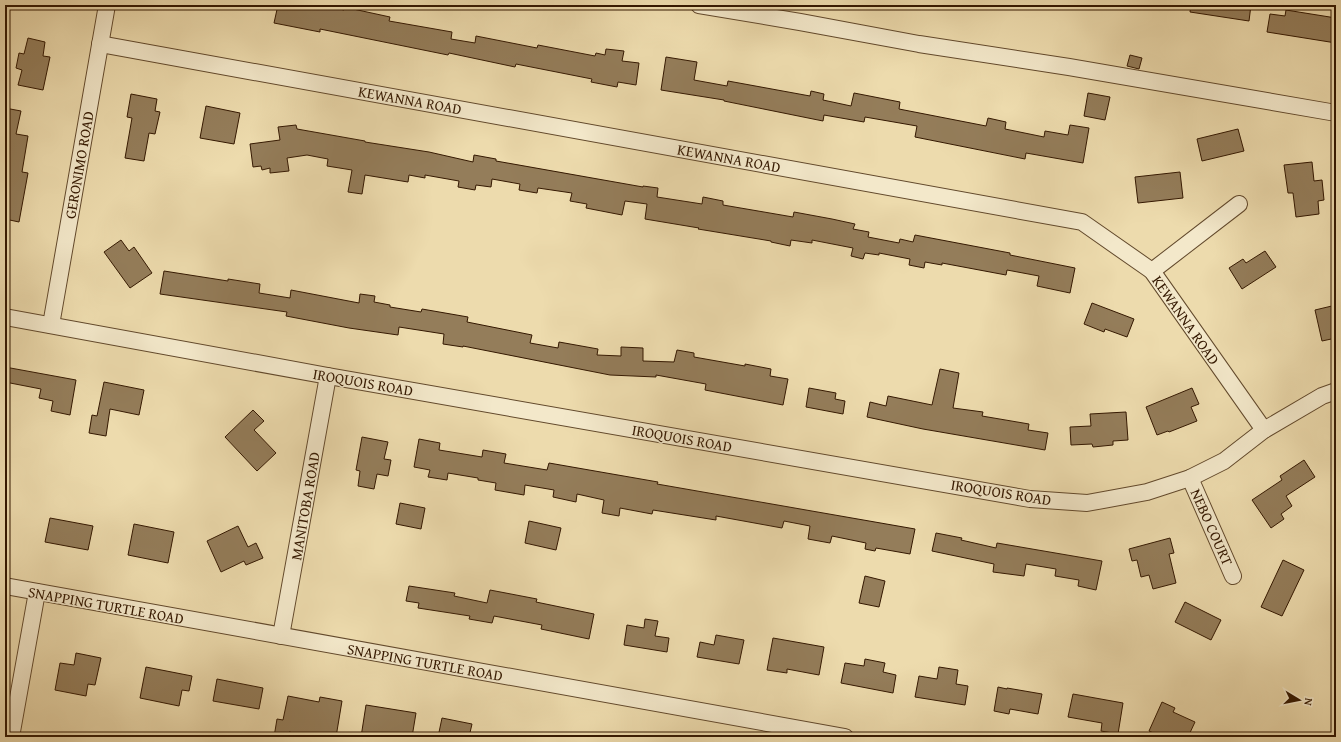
<svg xmlns="http://www.w3.org/2000/svg" width="1341" height="742" font-family="'Gentium Book Plus',serif">
<style>
.building{fill:#947d5a;stroke:#341801}
.lines{fill:none;stroke-linecap:round;stroke-linejoin:round}
.minor-casing{stroke:#62492c;stroke-width:18}
.minor{stroke:#f3e8ca;stroke-width:16}
.labels{text-anchor:middle;dominant-baseline:central;stroke-width:3;stroke-linejoin:round;paint-order:stroke}
.street-label{font-size:15px;fill:#341801;stroke:#f3e8ca}
</style>
<rect width="100%" height="100%" fill="#eddbad"/>
<filter id="stains"><feTurbulence type="fractalNoise" baseFrequency=".005" numOctaves="4"/><feColorMatrix values="0 0 0 0 .2 0 0 0 0 .09 0 0 0 0 .02 0 0 0 .5 -.17"/></filter>
<radialGradient id="worn" r=".72"><stop offset=".6" stop-color="#630" stop-opacity="0"/><stop offset="1" stop-color="#630" stop-opacity=".3"/></radialGradient>
<!-- building -->
<g class="building">
<path d="M 278,5 L 321,5 L 344,10 L 344,7 L 390,17 L 389,21 L 452,32 L 451,39 L 475,43 L 476,36 L 537,48 L 538,45 L 595,56 L 596,53 L 605,55 L 606,49 L 624,51 L 622,61 L 639,63 L 636,85 L 618,82 L 617,87 L 591,82 L 592,79 L 516,64 L 515,67 L 449,53 L 448,55 L 320,29 L 320,32 L 274,23 Z"/>
<path d="M 1191,5 L 1251,5 L 1249,21 L 1190,12 Z"/>
<path d="M 1286,10 L 1336,18 L 1336,43 L 1267,32 L 1270,14 L 1285,16 Z"/>
<path d="M 28,38 L 45,42 L 43,56 L 50,57 L 43,90 L 18,85 L 22,70 L 16,68 L 19,53 L 24,54 Z"/>
<path d="M 1130,55 L 1142,58 L 1139,69 L 1127,66 Z"/>
<path d="M 666,57 L 697,62 L 694,80 L 727,86 L 728,81 L 810,96 L 811,91 L 824,94 L 823,100 L 851,106 L 854,93 L 900,102 L 899,109 L 986,126 L 988,118 L 1006,122 L 1005,129 L 1044,137 L 1045,131 L 1068,135 L 1070,125 L 1089,128 L 1083,163 L 1026,153 L 1025,159 L 915,137 L 917,126 L 865,117 L 864,122 L 824,115 L 823,121 L 724,101 L 724,100 L 661,90 Z"/>
<path d="M 1088,93 L 1110,97 L 1105,120 L 1084,116 Z"/>
<path d="M 131,94 L 157,99 L 155,111 L 160,112 L 155,134 L 149,133 L 144,161 L 125,158 L 132,118 L 127,117 Z"/>
<path d="M 206,106 L 240,113 L 234,144 L 200,138 Z"/>
<path d="M 5,108 L 21,111 L 16,134 L 28,136 L 22,172 L 28,173 L 19,222 L 5,219 Z"/>
<path d="M 296,125 L 297,129 L 365,141 L 365,142 L 429,152 L 473,162 L 474,155 L 496,159 L 496,161 L 643,187 L 643,186 L 658,188 L 657,197 L 702,204 L 703,197 L 723,201 L 723,205 L 793,217 L 794,212 L 832,219 L 855,224 L 853,229 L 869,232 L 868,237 L 899,243 L 900,239 L 913,242 L 915,235 L 1010,253 L 1010,255 L 1075,268 L 1070,293 L 1037,286 L 1039,276 L 1007,270 L 1006,275 L 942,263 L 942,265 L 925,262 L 924,268 L 909,265 L 910,259 L 879,253 L 879,255 L 865,253 L 863,259 L 851,256 L 853,248 L 812,240 L 812,243 L 791,240 L 790,246 L 771,242 L 771,241 L 698,229 L 699,228 L 645,219 L 647,204 L 625,201 L 622,215 L 586,208 L 587,204 L 570,201 L 572,193 L 538,188 L 537,193 L 519,190 L 520,184 L 492,179 L 491,187 L 476,185 L 475,190 L 458,187 L 459,181 L 425,175 L 425,178 L 409,175 L 408,182 L 365,175 L 362,194 L 348,192 L 352,170 L 327,166 L 328,159 L 307,155 L 287,158 L 289,171 L 270,173 L 270,168 L 262,170 L 261,166 L 253,167 L 250,144 L 280,140 L 278,127 Z"/>
<path d="M 1238,129 L 1244,151 L 1202,161 L 1197,139 Z"/>
<path d="M 1312,162 L 1314,181 L 1322,180 L 1324,200 L 1318,201 L 1319,214 L 1296,217 L 1293,193 L 1288,193 L 1284,165 Z"/>
<path d="M 1180,172 L 1183,198 L 1138,203 L 1135,177 Z"/>
<path d="M 121,240 L 129,251 L 134,247 L 152,273 L 130,288 L 104,252 Z"/>
<path d="M 1265,251 L 1276,267 L 1242,289 L 1229,268 L 1243,259 L 1246,263 Z"/>
<path d="M 164,271 L 228,281 L 228,279 L 260,284 L 259,293 L 290,298 L 291,290 L 359,303 L 360,294 L 375,296 L 374,302 L 390,305 L 390,307 L 421,312 L 422,309 L 468,317 L 467,322 L 532,335 L 530,343 L 558,348 L 559,342 L 598,349 L 597,355 L 621,356 L 621,347 L 643,348 L 643,361 L 674,362 L 677,350 L 694,353 L 694,357 L 745,366 L 745,364 L 771,369 L 770,376 L 788,379 L 783,405 L 705,390 L 706,384 L 656,375 L 656,377 L 610,375 L 463,346 L 463,347 L 443,344 L 444,334 L 399,327 L 398,335 L 349,328 L 286,316 L 287,312 L 160,294 Z"/>
<path d="M 1092,303 L 1134,319 L 1127,337 L 1105,329 L 1104,332 L 1084,324 Z"/>
<path d="M 1336,305 L 1336,338 L 1322,341 L 1315,310 Z"/>
<path d="M 5,367 L 76,380 L 70,415 L 51,411 L 53,401 L 39,398 L 41,389 L 5,382 Z"/>
<path d="M 940,369 L 959,373 L 953,408 L 983,412 L 982,416 L 1029,424 L 1028,430 L 1048,433 L 1045,450 L 923,429 L 867,417 L 870,402 L 886,406 L 888,396 L 932,405 Z"/>
<path d="M 104,382 L 144,390 L 139,415 L 110,409 L 106,436 L 89,433 L 92,415 L 97,416 Z"/>
<path d="M 809,388 L 836,393 L 835,399 L 845,401 L 843,414 L 806,407 Z"/>
<path d="M 1192,388 L 1199,404 L 1191,407 L 1197,421 L 1169,432 L 1168,431 L 1157,435 L 1146,407 Z"/>
<path d="M 253,410 L 264,421 L 254,430 L 276,453 L 257,471 L 225,437 Z"/>
<path d="M 1126,412 L 1128,440 L 1113,441 L 1113,445 L 1093,447 L 1092,444 L 1071,445 L 1070,427 L 1091,426 L 1090,414 Z"/>
<path d="M 362,437 L 388,442 L 384,459 L 391,460 L 388,476 L 377,474 L 374,489 L 358,486 L 360,471 L 356,470 Z"/>
<path d="M 419,439 L 440,443 L 439,450 L 482,457 L 483,450 L 506,454 L 504,463 L 547,470 L 549,463 L 658,482 L 657,484 L 915,529 L 910,554 L 876,548 L 875,551 L 865,549 L 866,543 L 832,536 L 830,543 L 808,539 L 810,526 L 784,521 L 782,528 L 716,516 L 716,520 L 653,510 L 652,514 L 620,508 L 619,516 L 602,513 L 604,500 L 577,494 L 576,502 L 553,497 L 554,490 L 525,485 L 524,495 L 495,490 L 496,483 L 478,480 L 478,478 L 448,473 L 447,480 L 428,477 L 430,470 L 414,467 Z"/>
<path d="M 1304,460 L 1315,477 L 1286,496 L 1292,506 L 1281,514 L 1284,519 L 1271,528 L 1252,500 L 1282,480 L 1280,476 Z"/>
<path d="M 400,503 L 425,508 L 421,529 L 396,524 Z"/>
<path d="M 50,518 L 93,526 L 88,550 L 45,542 Z"/>
<path d="M 529,521 L 561,528 L 556,550 L 525,543 Z"/>
<path d="M 134,524 L 174,532 L 168,563 L 128,555 Z"/>
<path d="M 238,526 L 248,547 L 256,543 L 263,558 L 246,565 L 244,561 L 221,572 L 207,541 Z"/>
<path d="M 936,533 L 962,538 L 961,540 L 996,548 L 997,543 L 1102,561 L 1096,590 L 1078,586 L 1079,580 L 1055,576 L 1056,569 L 1026,564 L 1024,576 L 993,572 L 994,564 L 932,551 Z"/>
<path d="M 1170,538 L 1174,553 L 1169,554 L 1176,583 L 1153,589 L 1149,575 L 1141,577 L 1137,560 L 1132,561 L 1129,549 Z"/>
<path d="M 1283,560 L 1304,570 L 1282,616 L 1261,607 Z"/>
<path d="M 865,576 L 885,581 L 879,607 L 859,603 Z"/>
<path d="M 409,586 L 455,593 L 454,596 L 487,603 L 490,590 L 537,599 L 536,602 L 594,614 L 589,639 L 541,629 L 542,625 L 494,616 L 492,623 L 469,619 L 470,616 L 418,608 L 419,603 L 406,601 Z"/>
<path d="M 1185,602 L 1221,620 L 1211,640 L 1175,622 Z"/>
<path d="M 645,619 L 658,621 L 655,636 L 669,638 L 667,652 L 624,645 L 627,625 L 644,628 Z"/>
<path d="M 716,635 L 744,640 L 739,664 L 697,657 L 700,642 L 714,645 Z"/>
<path d="M 773,638 L 824,647 L 819,675 L 787,669 L 787,673 L 767,670 Z"/>
<path d="M 76,653 L 101,658 L 95,685 L 88,684 L 86,696 L 55,690 L 60,663 L 74,665 Z"/>
<path d="M 865,659 L 885,663 L 883,672 L 896,675 L 893,693 L 841,683 L 845,663 L 864,666 Z"/>
<path d="M 146,667 L 192,676 L 189,691 L 182,690 L 179,706 L 140,698 Z"/>
<path d="M 939,667 L 958,670 L 956,684 L 968,686 L 965,705 L 915,697 L 919,676 L 937,679 Z"/>
<path d="M 217,679 L 263,688 L 259,709 L 213,701 Z"/>
<path d="M 998,687 L 1007,689 L 1007,688 L 1042,694 L 1038,714 L 1010,709 L 1009,714 L 994,711 Z"/>
<path d="M 1073,694 L 1123,703 L 1118,734 L 1101,731 L 1102,723 L 1068,717 Z"/>
<path d="M 288,696 L 319,702 L 320,697 L 342,701 L 336,737 L 314,737 L 289,732 L 288,737 L 274,737 L 277,719 L 283,720 Z"/>
<path d="M 1162,702 L 1175,708 L 1173,712 L 1195,722 L 1188,737 L 1162,737 L 1149,731 Z"/>
<path d="M 366,705 L 416,713 L 412,737 L 361,737 Z"/>
<path d="M 442,718 L 472,724 L 469,737 L 438,737 Z"/>
</g>
<g class="lines">
<!-- minor casing -->
<g class="minor-casing">
<g id="minor">
<path d="M 699,5 L 800,22 L 919,44 L 1069,67 L 1336,113"/>
<path d="M 100,44 L 1082,222 L 1152,271 L 1264,430"/>
<path d="M 1152,271 L 1239,204"/>
<path d="M 5,317 L 328,376 L 1030,499 L 1087,503 L 1147,492 L 1190,478 L 1224,461 L 1264,430 L 1322,396 L 1336,391"/>
<path d="M 51,325 L 107,5"/>
<path d="M 1190,478 L 1233,576"/>
<path d="M 5,586 L 845,737"/>
<path d="M 281,636 L 328,376"/>
<path d="M 11,737 L 37,592"/>
</g>
</g>
<!-- minor -->
<use href="#minor" class="minor"/>
</g>
<g class="labels">
<!-- street labels -->
<g class="street-label">
<text transform="translate(410 100) rotate(10)">KEWANNA ROAD</text>
<text transform="translate(729 158) rotate(10)">KEWANNA ROAD</text>
<text transform="translate(79 165) rotate(-80)">GERONIMO ROAD</text>
<text transform="translate(1186 320) rotate(55)">KEWANNA ROAD</text>
<text transform="translate(363 382) rotate(10)">IROQUOIS ROAD</text>
<text transform="translate(682 438) rotate(10)">IROQUOIS ROAD</text>
<text transform="translate(1001 492) rotate(9)">IROQUOIS ROAD</text>
<text transform="translate(305 506) rotate(-80)">MANITOBA ROAD</text>
<text transform="translate(1212 527) rotate(66)">NEBO COURT</text>
<text transform="translate(106 605) rotate(10)">SNAPPING TURTLE ROAD</text>
<text transform="translate(425 662) rotate(10)">SNAPPING TURTLE ROAD</text>
</g>
</g>
<!-- margin -->
<rect width="1341" height="742" fill="none" stroke="#eddbad" stroke-width="20"/>
<rect x="6" y="6" width="1329" height="730" fill="none" stroke="#341801" stroke-width="2"/>
<rect x="10" y="10" width="1321" height="722" fill="none" stroke="#341801"/>
<!-- north arrow -->
<g transform="translate(1299 700) rotate(100)" stroke="#f3e8ca" stroke-width="3" paint-order="stroke">
<path d="M0-3L7 15L0 10L-7 15Z" fill="#341801"/>
<text y="-6" font-size="11" font-weight="bold" text-anchor="middle" fill="#341801">N</text>
</g>
<rect width="100%" height="100%" filter="url(#stains)"/>
<rect width="100%" height="100%" fill="url(#worn)"/>
</svg>
